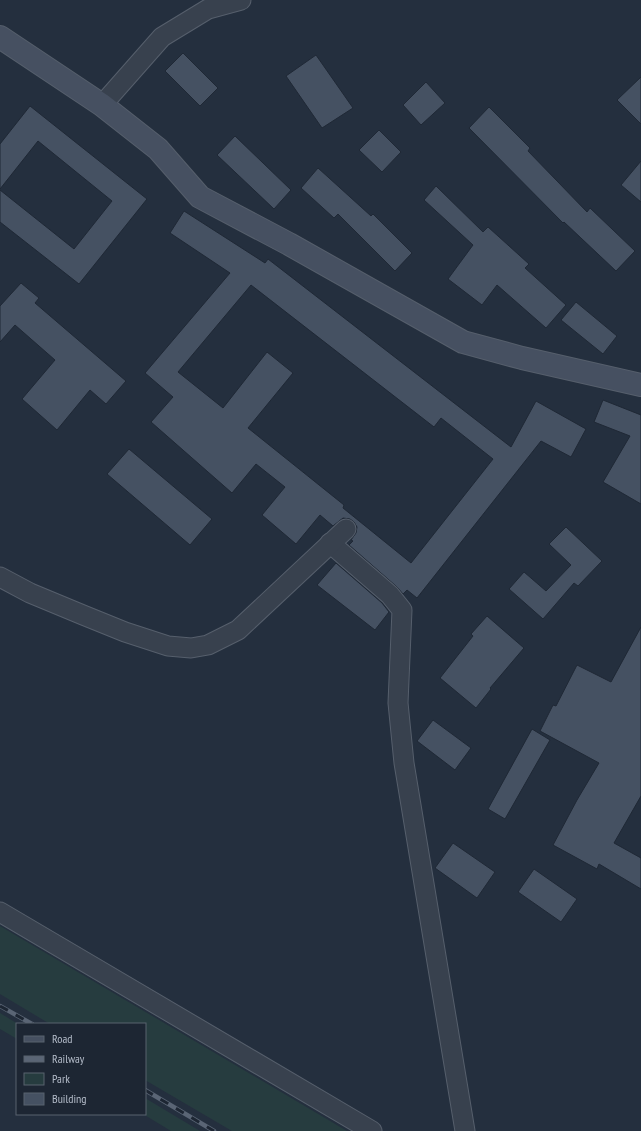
<svg xmlns="http://www.w3.org/2000/svg" width="641" height="1131" font-family="'PT Sans Narrow',sans-serif">
<style>
.green{fill:#263c3f}
.building{fill:#455162;stroke:#1f2835;fill-rule:evenodd}
.lines{fill:none;stroke-linecap:round;stroke-linejoin:round}
.street-casing{stroke:#565f6c;stroke-width:21}
.secondary-casing{stroke:#565f6c;stroke-width:24}
.street{stroke:#38414e;stroke-width:19}
.secondary{stroke:#465061;stroke-width:22}
.rail-casing{stroke:#5a6575;stroke-width:4.5}
.rail{stroke:#1d2633;stroke-width:3;stroke-dasharray:9;stroke-linecap:butt}
</style>
<rect width="100%" height="100%" fill="#242f3e"/>
<!-- green -->
<g class="green">
<path d="M 0,926 L 347,1131 L 232,1131 L 145,1080 L 145,1024 L 50,1024 L 0,994 Z"/>
<path d="M 0,1013 L 18,1024 L 17,1024 L 17,1039 L 0,1029 Z"/>
<path d="M 145,1098 L 200,1131 L 171,1131 L 143,1114 L 145,1114 Z"/>
</g>
<!-- building -->
<g class="building">
<path d="M 183,53 L 218,88 L 200,106 L 165,71 Z"/>
<path d="M 316,55 L 353,108 L 322,128 L 286,76 Z"/>
<path d="M 641,77 L 641,124 L 617,100 Z"/>
<path d="M 426,82 L 445,103 L 421,125 L 403,105 Z"/>
<path d="M 30,106 L 147,199 L 79,284 L 0,222 L 0,190 L 74,249 L 112,201 L 38,141 L 0,189 L 0,144 Z"/>
<path d="M 489,107 L 530,148 L 528,151 L 587,212 L 590,208 L 635,251 L 616,271 L 564,222 L 563,223 L 469,128 Z"/>
<path d="M 379,130 L 401,152 L 382,172 L 359,150 Z"/>
<path d="M 235,136 L 291,190 L 274,209 L 217,155 Z"/>
<path d="M 641,161 L 641,202 L 621,185 Z"/>
<path d="M 318,168 L 371,216 L 373,214 L 412,253 L 395,271 L 338,214 L 334,218 L 301,188 Z"/>
<path d="M 436,186 L 483,232 L 488,227 L 529,264 L 525,268 L 566,305 L 546,328 L 497,285 L 482,305 L 448,279 L 473,245 L 424,200 Z"/>
<path d="M 184,211 L 265,263 L 268,259 L 511,447 L 536,401 L 586,429 L 571,457 L 541,441 L 417,598 L 407,590 L 403,594 L 397,587 L 349,545 L 353,541 L 351,540 L 356,533 L 357,527 L 354,522 L 350,519 L 343,518 L 333,526 L 320,515 L 296,544 L 262,515 L 285,487 L 256,464 L 232,493 L 151,422 L 173,397 L 145,373 L 230,273 L 170,233 ZM 251,285 L 434,427 L 441,418 L 493,459 L 411,563 L 343,508 L 344,505 L 248,428 L 293,373 L 267,352 L 223,408 L 178,372 Z"/>
<path d="M 21,283 L 39,298 L 35,303 L 126,381 L 106,404 L 90,390 L 57,430 L 22,399 L 55,360 L 15,325 L 0,342 L 0,306 Z"/>
<path d="M 576,302 L 617,336 L 603,354 L 561,320 Z"/>
<path d="M 603,400 L 641,415 L 641,504 L 603,482 L 630,436 L 594,422 Z"/>
<path d="M 129,449 L 212,519 L 190,545 L 107,474 Z"/>
<path d="M 566,527 L 602,561 L 578,586 L 574,583 L 543,619 L 509,589 L 524,572 L 546,591 L 571,565 L 549,544 Z"/>
<path d="M 336,563 L 382,603 L 389,612 L 375,630 L 317,585 Z"/>
<path d="M 487,616 L 524,648 L 490,688 L 491,689 L 476,708 L 440,678 L 473,636 L 471,634 Z"/>
<path d="M 641,627 L 641,796 L 614,843 L 641,858 L 641,889 L 599,864 L 597,869 L 553,845 L 577,800 L 599,763 L 540,731 L 553,705 L 556,706 L 577,665 L 611,682 Z"/>
<path d="M 433,720 L 471,748 L 455,770 L 417,741 Z"/>
<path d="M 532,729 L 550,740 L 505,819 L 488,809 Z"/>
<path d="M 453,843 L 495,872 L 477,898 L 435,868 Z"/>
<path d="M 534,869 L 577,899 L 561,922 L 518,892 Z"/>
</g>
<g class="lines">
<!-- street casing -->
<g class="street-casing">
<g id="street">
<path d="M 102,105 L 162,37 L 208,9 L 241,0"/>
<path d="M 330,543 L 390,595 L 402,610 L 398,703 L 404,763 L 465,1131"/>
<path d="M 0,577 L 30,593 L 83,615 L 125,632 L 168,646 L 191,648 L 208,645 L 238,630 L 346,529"/>
<path d="M 0,912 L 372,1131"/>
</g>
</g>
<!-- secondary casing -->
<g class="secondary-casing">
<path id="secondary" d="M 0,37 L 102,105 L 158,149 L 200,197 L 289,244 L 463,342 L 522,358 L 641,385"/>
</g>
<!-- street -->
<use href="#street" class="street"/>
<!-- secondary -->
<use href="#secondary" class="secondary"/>
<!-- rail casing -->
<g class="rail-casing">
<g id="rail">
<path d="M 0,1006 L 32,1024"/>
<path d="M 145,1090 L 214,1131"/>
</g>
</g>
<!-- rail -->
<use href="#rail" class="rail"/>
</g>
<!-- legend -->
<rect x="16" y="1023" width="130" height="92" fill="#1d2633" stroke="#59626f"/>
<rect x="24" y="1036" width="20" height="6" fill="#465061" stroke="#59626f"/>
<text x="52" y="1043" font-size="12" fill="#b4bcc9">Road</text>
<rect x="24" y="1056" width="20" height="6" fill="#5a6575" stroke="#59626f"/>
<text x="52" y="1063" font-size="12" fill="#b4bcc9">Railway</text>
<rect x="24" y="1073" width="20" height="12" fill="#263c3f" stroke="#59626f"/>
<text x="52" y="1083" font-size="12" fill="#b4bcc9">Park</text>
<rect x="24" y="1093" width="20" height="12" fill="#455162" stroke="#59626f"/>
<text x="52" y="1103" font-size="12" fill="#b4bcc9">Building</text>
</svg>
